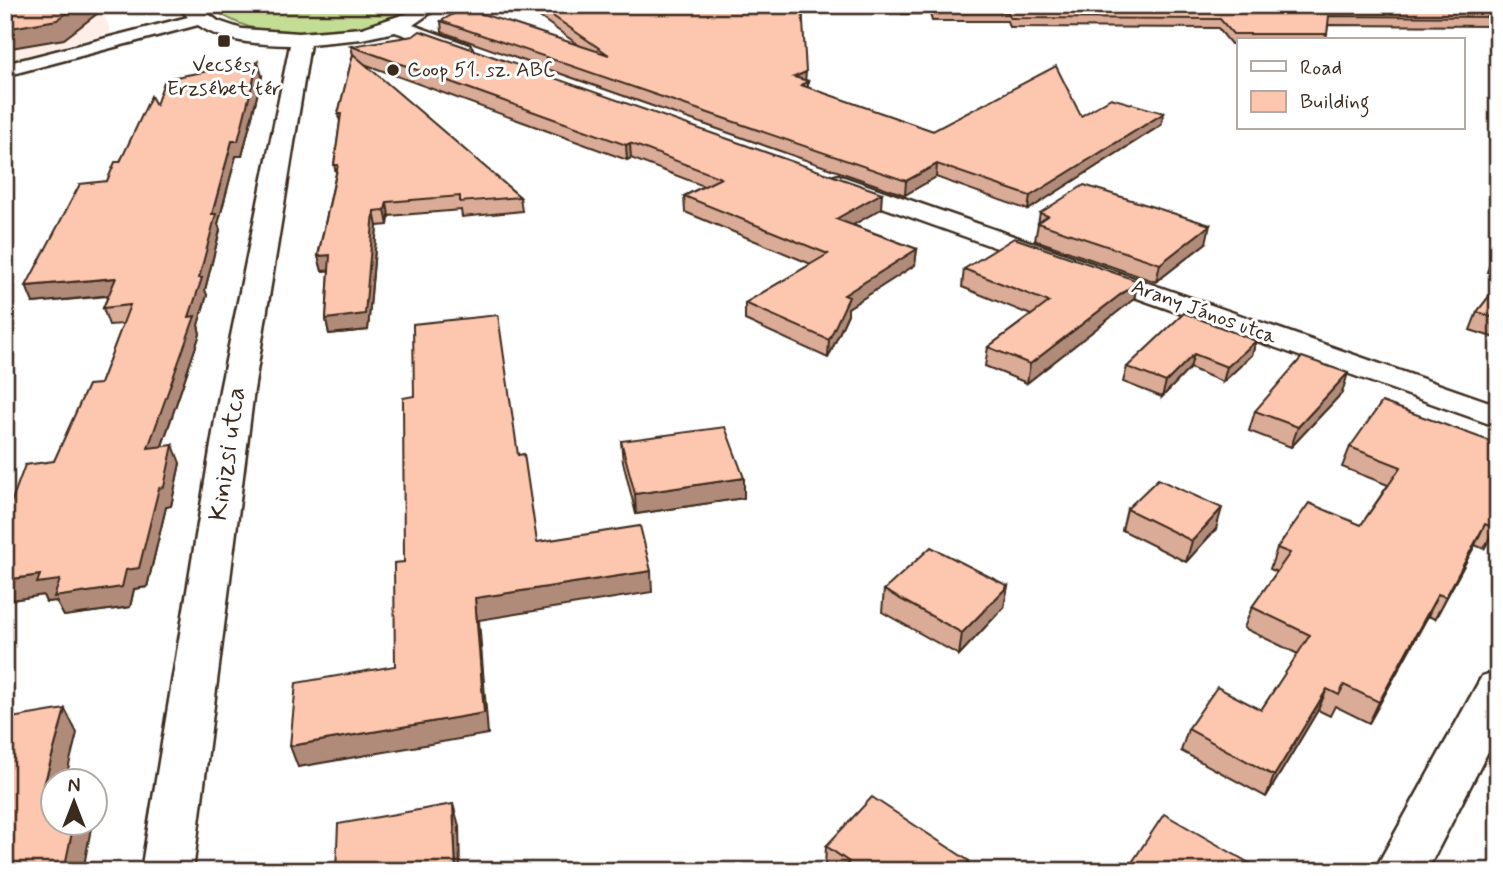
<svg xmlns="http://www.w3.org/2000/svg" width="1503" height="876" font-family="Mynerve,sans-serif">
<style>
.built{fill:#feeee7}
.green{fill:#c4dd94;stroke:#808459;stroke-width:2}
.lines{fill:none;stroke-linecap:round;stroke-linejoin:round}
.street-casing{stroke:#3b2a1e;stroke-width:5}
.street{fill:#fff;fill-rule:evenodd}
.wall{fill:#daab96;stroke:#3b2a1e;stroke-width:2}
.shaded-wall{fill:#b18b7a;stroke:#3b2a1e;stroke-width:2}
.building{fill:#fdc7af;stroke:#3b2a1e;stroke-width:2}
.poi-dot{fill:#3b2a1e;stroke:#fff;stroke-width:2.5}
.labels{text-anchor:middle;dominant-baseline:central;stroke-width:6;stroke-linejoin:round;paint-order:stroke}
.far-poi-label{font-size:21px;fill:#3b2a1e;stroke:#fff}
.far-street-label{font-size:21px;fill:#3b2a1e;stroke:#fff}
.street-label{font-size:26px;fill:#3b2a1e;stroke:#fff}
</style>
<rect width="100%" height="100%" fill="#fff"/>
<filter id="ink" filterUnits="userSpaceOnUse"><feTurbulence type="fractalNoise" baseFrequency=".0143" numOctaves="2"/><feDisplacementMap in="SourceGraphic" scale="14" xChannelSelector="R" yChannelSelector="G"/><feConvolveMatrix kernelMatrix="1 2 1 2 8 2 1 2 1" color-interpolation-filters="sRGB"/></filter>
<g filter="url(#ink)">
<!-- built -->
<path class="built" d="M 5,5 L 100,5 L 111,33 L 5,61 Z"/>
<!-- green -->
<path class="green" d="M 208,5 L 422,5 C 362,38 265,51 208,5 Z"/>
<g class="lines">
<!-- street casing -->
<g class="street-casing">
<g id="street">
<path d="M 177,5 L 197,5 L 218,21 L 242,29 L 299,33 L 362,28 L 408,13 L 420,5 L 442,5 L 413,25 L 469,45 L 472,49 L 469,53 L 462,55 L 395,32 L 362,39 L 310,44 L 254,390 L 193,871 L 141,871 L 220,390 L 290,45 C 260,44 224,43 198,25 L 5,76 L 5,64 L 188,17 Z"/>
<path d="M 838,175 L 1498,405 L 1498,427 L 829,188 L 825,183 L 829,178 Z"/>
<path d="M 1498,671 L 1498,732 L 1427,871 L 1374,871 L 1482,676 Z"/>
</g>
</g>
<!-- street -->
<use href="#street" class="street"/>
</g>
<!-- wall -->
<g class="wall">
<path d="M 523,5 L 802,5 L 805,80 L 808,81 L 808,88 L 933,131 L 1081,116 L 1161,125 L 1028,210 L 936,177 L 905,195 L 442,32 L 441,21 L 580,46 Z"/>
<path d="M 899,5 L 1498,5 L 1498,26 L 1328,25 L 1326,40 L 1239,40 L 1239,44 L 1231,44 L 1218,28 L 1009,27 L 1007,21 L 932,21 L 930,14 L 902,14 Z"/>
<path d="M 351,46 L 881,209 L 853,225 L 917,249 L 915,265 L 848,308 L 848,314 L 828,358 L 745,320 L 745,303 L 811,264 L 685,212 L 684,196 L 704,186 L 631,158 L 627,160 L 364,64 L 520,197 L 522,211 L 462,217 L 461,210 L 389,216 L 388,225 L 377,226 L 368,330 L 329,334 L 326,319 L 329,270 L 322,271 L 318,256 L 336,173 L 334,165 L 340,122 L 338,114 L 353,55 Z"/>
<path d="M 262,76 L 242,156 L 236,156 L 218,224 L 220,230 L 205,290 L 207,295 L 198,325 L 200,334 L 162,446 L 180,463 L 171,506 L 166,507 L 147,587 L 134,589 L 130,607 L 64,616 L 56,601 L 46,602 L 43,595 L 5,601 L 5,519 L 54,461 L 100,384 L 123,324 L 109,325 L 103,308 L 108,296 L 33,303 L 107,181 L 156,105 Z"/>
<path d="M 1040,213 L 1206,243 L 1156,282 L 1035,240 Z"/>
<path d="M 1498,250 L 1498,275 L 1487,272 L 1493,255 Z"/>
<path d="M 964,269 L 1138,281 L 1134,299 L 1027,383 L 985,366 L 988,347 L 1031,315 L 962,287 Z"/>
<path d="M 1498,285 L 1498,339 L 1470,330 L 1477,312 Z"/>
<path d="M 1256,341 L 1252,355 L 1223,382 L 1190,368 L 1162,397 L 1123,382 L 1127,367 Z"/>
<path d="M 1342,393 L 1291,447 L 1249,431 L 1255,411 Z"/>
<path d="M 621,441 L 744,478 L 744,498 L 636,514 L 623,462 Z"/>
<path d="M 1498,444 L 1498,524 L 1484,549 L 1475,545 L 1435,619 L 1428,616 L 1369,723 L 1335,706 L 1330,716 L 1318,710 L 1266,797 L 1181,751 L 1188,729 L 1261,710 L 1298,654 L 1244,628 L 1252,607 L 1277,572 L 1270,569 L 1277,548 L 1361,525 L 1388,485 L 1342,467 L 1350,447 Z"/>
<path d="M 1127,509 L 1216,529 L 1186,562 L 1122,530 Z"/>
<path d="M 884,590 L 1004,607 L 959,655 L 882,612 Z"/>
<path d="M 826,846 L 969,861 L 967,871 L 829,871 L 825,868 Z"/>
</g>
<!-- shaded-wall -->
<g class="shaded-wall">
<path d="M 78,5 L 96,5 L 98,13 L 64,39 L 5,49 L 5,29 Z"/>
<path d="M 258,62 L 262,76 L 242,156 L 236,156 L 218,224 L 220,230 L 205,290 L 207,295 L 198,325 L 200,334 L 155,466 L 148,448 L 189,317 L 212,214 L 232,141 Z"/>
<path d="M 806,72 L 805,83 L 808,81 L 808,93 L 794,77 Z"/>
<path d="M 1164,113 L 1161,125 L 1028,210 L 1030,196 Z"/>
<path d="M 630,143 L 631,158 L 627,160 L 626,145 Z"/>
<path d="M 937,164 L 936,177 L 905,195 L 906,181 Z"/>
<path d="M 882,193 L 881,209 L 835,235 L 836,219 Z"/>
<path d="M 387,202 L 389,216 L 388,225 L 385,210 Z"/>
<path d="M 374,211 L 377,226 L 368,330 L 329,334 L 326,319 Z"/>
<path d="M 1210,225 L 1206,243 L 1156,282 L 1160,264 Z"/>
<path d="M 917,249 L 915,265 L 848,308 L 848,314 L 828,358 L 829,340 L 844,295 Z"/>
<path d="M 330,255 L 334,270 L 322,271 L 318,256 Z"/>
<path d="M 116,278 L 122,294 L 33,303 L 26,286 Z"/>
<path d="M 1138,281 L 1134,299 L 1027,383 L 1030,364 Z"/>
<path d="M 1256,341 L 1252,355 L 1223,382 L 1227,367 Z"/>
<path d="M 1194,354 L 1190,368 L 1162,397 L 1166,382 Z"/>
<path d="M 1348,373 L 1342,393 L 1291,447 L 1298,427 Z"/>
<path d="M 173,445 L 180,463 L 171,506 L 166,507 L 147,587 L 134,589 L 130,607 L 64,616 L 56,601 L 46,602 L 43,595 L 5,601 L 5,580 L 40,575 L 126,570 Z"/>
<path d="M 744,478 L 744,498 L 636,514 L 635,494 Z"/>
<path d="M 1222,508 L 1216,529 L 1186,562 L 1192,541 Z"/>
<path d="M 1498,521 L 1498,524 L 1484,549 Z"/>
<path d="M 1485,524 L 1475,545 L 1435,619 L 1446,597 Z"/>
<path d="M 651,571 L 652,592 L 479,620 L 488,734 L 298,767 L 290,746 L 484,713 L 475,598 Z"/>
<path d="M 1008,586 L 1004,607 L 959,655 L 962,633 Z"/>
<path d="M 1438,594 L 1428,616 L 1369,723 L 1379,702 Z"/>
<path d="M 1327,689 L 1318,710 L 1266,797 L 1274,776 Z"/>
<path d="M 65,709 L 77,733 L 65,781 L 52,781 L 52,805 L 43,789 Z"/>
<path d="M 453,804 L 459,826 L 460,871 L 456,871 Z"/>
<path d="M 74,823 L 92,823 L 83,871 L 59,871 Z"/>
<path d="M 969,861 L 967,871 L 961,871 Z"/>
</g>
<!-- building -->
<g class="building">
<path d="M 5,5 L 78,5 L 57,20 L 5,29 Z"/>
<path d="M 537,5 L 802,5 L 806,72 L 794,77 L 808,81 L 801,85 L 933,131 L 1056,66 L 1081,116 L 1111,98 L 1164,113 L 1030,196 L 937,164 L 906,181 L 441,21 L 464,8 L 609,55 Z"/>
<path d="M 920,5 L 1498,5 L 1498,11 L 1493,11 L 1498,14 L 1498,17 L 1329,16 L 1327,34 L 1233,34 L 1220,19 L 1010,18 L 1008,12 L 933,12 L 931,5 Z"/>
<path d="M 420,31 L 882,193 L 836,219 L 917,249 L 844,295 L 849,297 L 829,340 L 745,303 L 828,254 L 684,196 L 721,178 L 630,143 L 626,145 L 351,46 L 413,36 Z"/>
<path d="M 353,54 L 520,197 L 460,202 L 460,196 L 387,202 L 385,210 L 374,211 L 365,314 L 326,319 L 330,255 L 318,256 L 338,165 L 334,165 L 341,114 L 338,114 Z"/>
<path d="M 258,62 L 238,141 L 232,141 L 212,214 L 216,214 L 199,278 L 202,278 L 189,317 L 195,316 L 148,448 L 173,445 L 164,487 L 159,488 L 139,568 L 126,570 L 122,587 L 54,597 L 60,580 L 37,583 L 40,575 L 5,580 L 5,519 L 25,465 L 54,461 L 88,385 L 100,384 L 130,305 L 103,308 L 116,278 L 26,286 L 80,184 L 107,181 L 115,162 L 120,162 L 151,96 L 156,105 L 165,79 Z"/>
<path d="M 1084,185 L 1210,225 L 1160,264 L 1038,223 L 1048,216 L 1040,213 Z"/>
<path d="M 1014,238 L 1138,281 L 1030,364 L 988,347 L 1049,302 L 964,269 Z"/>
<path d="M 1498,285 L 1498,319 L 1477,312 Z"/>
<path d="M 1184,313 L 1256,341 L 1227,367 L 1194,354 L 1166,382 L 1127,367 Z"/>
<path d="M 498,315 L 518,455 L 524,454 L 537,542 L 640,526 L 651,571 L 475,598 L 484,713 L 290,746 L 296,683 L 395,666 L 394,563 L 404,562 L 403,398 L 414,396 L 413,324 Z"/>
<path d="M 1302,357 L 1348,373 L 1298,427 L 1255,411 Z"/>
<path d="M 1382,402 L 1498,444 L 1498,521 L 1494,528 L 1485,524 L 1446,597 L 1438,594 L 1379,702 L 1344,685 L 1339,695 L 1327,689 L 1274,776 L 1188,729 L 1217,687 L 1261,710 L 1310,635 L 1252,607 L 1290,553 L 1277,548 L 1309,503 L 1361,525 L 1401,467 L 1350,447 Z"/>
<path d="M 725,427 L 744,478 L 635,494 L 621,441 Z"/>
<path d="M 1158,479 L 1222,508 L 1192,541 L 1127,509 Z"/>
<path d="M 931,547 L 1008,586 L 962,633 L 884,590 Z"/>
<path d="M 65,709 L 43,789 L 52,787 L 52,823 L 74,823 L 64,870 L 59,871 L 5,871 L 5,719 Z"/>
<path d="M 872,797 L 969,861 L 961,871 L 841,871 L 849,862 L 826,846 Z"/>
<path d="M 453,804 L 456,871 L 336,871 L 338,824 Z"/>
<path d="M 1164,814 L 1263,871 L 1127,870 Z"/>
</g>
</g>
<!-- markers -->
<g class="poi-dot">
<rect x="217" y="34" width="14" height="14" rx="3.5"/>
<circle cx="393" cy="70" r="7"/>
</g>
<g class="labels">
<!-- far-poi labels -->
<g class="far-poi-label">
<text x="224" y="65">Vecsés,<tspan x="224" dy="24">Erzsébet tér</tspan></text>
<text x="407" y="70" text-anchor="start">Coop 51. sz. ABC</text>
</g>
<!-- far-street labels -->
<g class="far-street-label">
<text transform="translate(1204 312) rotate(20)">Arany János utca</text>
</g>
<!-- street labels -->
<g class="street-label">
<text transform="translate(228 454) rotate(-82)">Kinizsi utca</text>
</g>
</g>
<!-- margin -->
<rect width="1503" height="876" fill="none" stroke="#fff" stroke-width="28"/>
<rect x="14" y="14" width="1475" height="848" fill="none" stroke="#3b2a1e" stroke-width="2.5" filter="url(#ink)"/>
<!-- legend -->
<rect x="1237" y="38" width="228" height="91" fill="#ffffff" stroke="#b1aaa5" stroke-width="2"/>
<rect x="1251" y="61" width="35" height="10" fill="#ffffff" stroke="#b1aaa5" stroke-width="2"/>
<text x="1300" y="74" font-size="21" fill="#3b2a1e">Road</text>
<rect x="1251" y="91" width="35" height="21" fill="#fdc7af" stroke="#b1aaa5" stroke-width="2"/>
<text x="1300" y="108" font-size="21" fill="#3b2a1e">Building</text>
<!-- north arrow -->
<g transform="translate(74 802)"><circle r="33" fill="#ffffff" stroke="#b1aaa5" stroke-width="2"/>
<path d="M0-5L12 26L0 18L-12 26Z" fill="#3b2a1e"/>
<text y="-10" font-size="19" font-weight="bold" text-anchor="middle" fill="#3b2a1e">N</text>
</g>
</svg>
